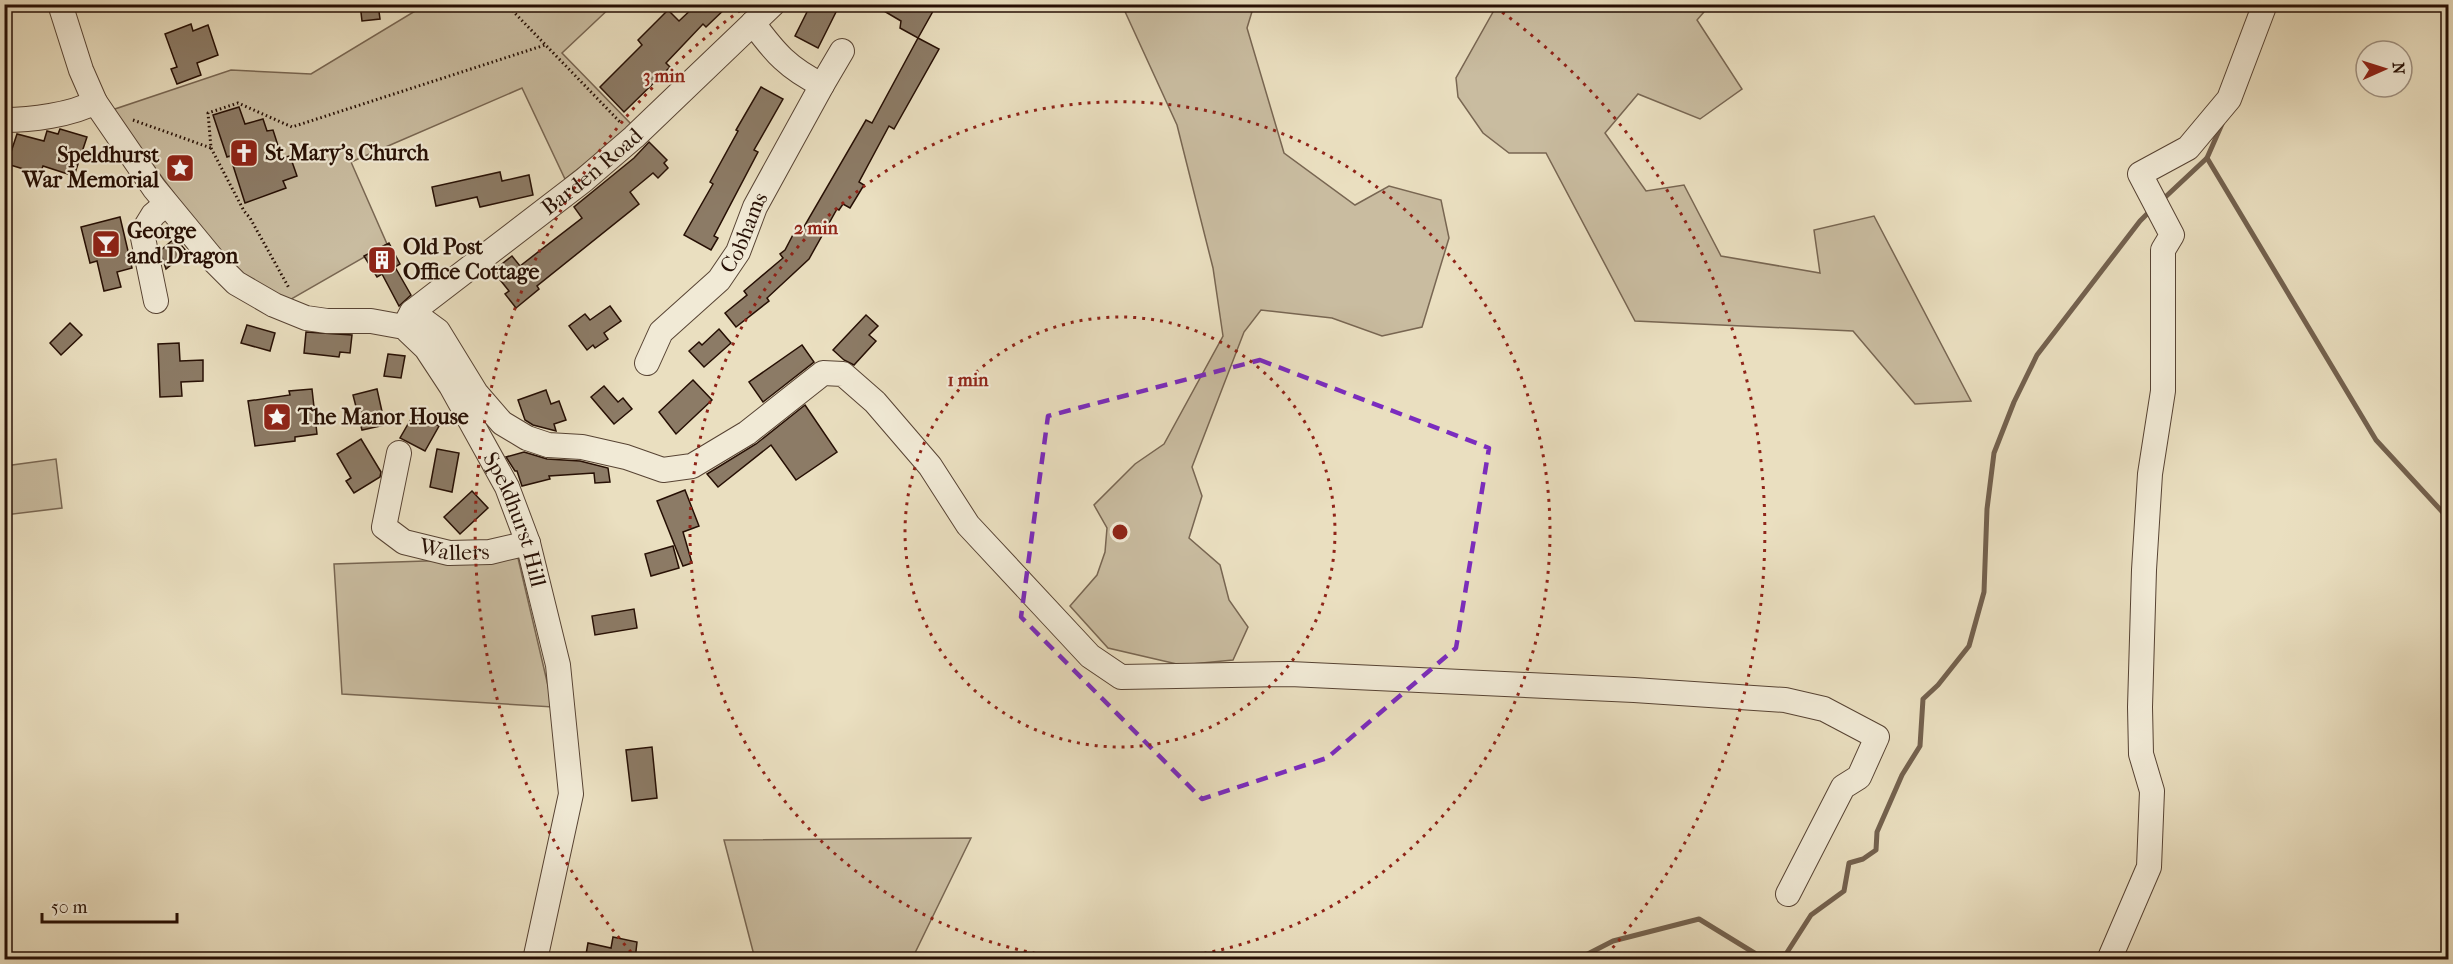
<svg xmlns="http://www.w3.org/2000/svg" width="2453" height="964" font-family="'IM FELL French Canon',serif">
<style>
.green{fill:#c9bca0;stroke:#786652;stroke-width:1.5}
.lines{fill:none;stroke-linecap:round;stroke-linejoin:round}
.stream{stroke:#73614e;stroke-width:5}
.building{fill:#8c7b66;stroke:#260f04;stroke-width:1.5}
.minor-casing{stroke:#574333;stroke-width:26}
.path{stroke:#260f04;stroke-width:3;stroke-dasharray:1.5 3;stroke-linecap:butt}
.minor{stroke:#f1ead6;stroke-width:24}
.marked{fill:none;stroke:#7b2cbf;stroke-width:4.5;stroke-dasharray:12 8;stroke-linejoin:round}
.ring{fill:none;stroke:#8f2418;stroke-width:3;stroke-dasharray:3 6}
.labels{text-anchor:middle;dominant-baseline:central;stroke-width:4.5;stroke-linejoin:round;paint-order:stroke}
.poi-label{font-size:22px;font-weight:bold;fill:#260f04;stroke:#f1ead6;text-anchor:start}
.street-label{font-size:22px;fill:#260f04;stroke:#f1ead6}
.centre{fill:#8f2418;stroke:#f1ead6;stroke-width:3}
.ring-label{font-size:18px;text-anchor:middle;font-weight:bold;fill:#8f2418;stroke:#f1ead6;stroke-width:4.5;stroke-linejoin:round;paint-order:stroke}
</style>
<rect width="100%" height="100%" fill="#eadfc0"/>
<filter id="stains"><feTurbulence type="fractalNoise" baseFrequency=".00333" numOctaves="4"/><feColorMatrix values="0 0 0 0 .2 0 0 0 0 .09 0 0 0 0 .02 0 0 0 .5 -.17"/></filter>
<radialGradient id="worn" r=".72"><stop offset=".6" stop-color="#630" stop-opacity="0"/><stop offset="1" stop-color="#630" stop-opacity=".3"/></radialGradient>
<!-- green -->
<g class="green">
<path d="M 614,4 L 562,53 L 633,126 L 565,179 L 522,88 L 351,162 L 387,244 L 288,301 L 243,274 L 199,227 L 112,110 L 231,70 L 311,74 L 425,5 Z"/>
<path d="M 1122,5 L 1254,5 L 1247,28 L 1284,153 L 1355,205 L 1389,186 L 1441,200 L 1449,238 L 1422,327 L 1382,336 L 1332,318 L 1261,310 L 1244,332 L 1192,467 L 1202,496 L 1189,538 L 1220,565 L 1229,600 L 1248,627 L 1233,660 L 1181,665 L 1108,648 L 1070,606 L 1097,575 L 1105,552 L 1107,528 L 1094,505 L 1135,464 L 1164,444 L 1223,336 L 1213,268 L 1177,125 Z"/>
<path d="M 1497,5 L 1710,5 L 1697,20 L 1742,89 L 1700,119 L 1638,94 L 1605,133 L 1646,191 L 1684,185 L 1721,256 L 1820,273 L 1814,230 L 1874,216 L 1971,401 L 1915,404 L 1853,331 L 1635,321 L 1546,153 L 1509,153 L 1483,133 L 1458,97 L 1456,78 Z"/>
<path d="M 56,459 L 62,508 L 5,515 L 5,466 Z"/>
<path d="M 518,558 L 553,707 L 342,694 L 334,564 Z"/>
<path d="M 971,838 L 912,959 L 755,959 L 724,840 Z"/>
</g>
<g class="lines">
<!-- stream -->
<g class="stream">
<path d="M 2207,158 L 2376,440 L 2448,518"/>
<path d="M 2160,202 L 2207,158 L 2222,124"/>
<path d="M 1576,960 L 1613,941 L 1699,919 L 1756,954 L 1786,954 L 1811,915 L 1844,891 L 1849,863 L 1863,859 L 1876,850 L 1877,832 L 1902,775 L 1920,746 L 1923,699 L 1938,685 L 1969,646 L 1984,592 L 1987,509 L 1994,453 L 2014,402 L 2037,355 L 2140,221 L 2151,210"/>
</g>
</g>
<!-- building -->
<g class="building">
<path d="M 360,4 L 378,4 L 380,19 L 362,21 Z"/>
<path d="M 697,4 L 730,4 L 706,27 L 703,24 L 666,63 L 670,67 L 624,112 L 600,87 L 642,45 L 638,40 L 668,10 L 679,21 Z"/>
<path d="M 811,4 L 840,4 L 818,48 L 795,36 Z"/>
<path d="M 872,4 L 937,4 L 918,38 L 900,28 L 901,21 Z"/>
<path d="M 191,24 L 193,31 L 208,25 L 218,55 L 197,63 L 201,75 L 177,84 L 171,69 L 177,67 L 165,34 Z"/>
<path d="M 918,38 L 939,49 L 894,129 L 889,126 L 859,182 L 864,185 L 850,208 L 843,204 L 839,210 L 837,209 L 809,259 L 767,298 L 769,301 L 736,327 L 725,313 L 747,295 L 744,291 L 783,258 L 780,254 L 785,250 L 796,229 L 801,232 L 866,120 L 872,123 Z"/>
<path d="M 761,87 L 783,99 L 754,150 L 758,152 L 714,236 L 718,238 L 711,250 L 684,235 L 713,184 L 710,182 L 738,131 L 736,130 Z"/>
<path d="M 239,107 L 245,124 L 263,119 L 267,131 L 273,130 L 282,158 L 290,156 L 297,176 L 283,181 L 286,188 L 245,203 L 230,156 L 227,157 L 213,115 Z"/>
<path d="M 60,129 L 87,137 L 74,176 L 43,166 L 40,174 L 7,164 L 17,134 L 44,141 L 47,131 L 58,134 Z"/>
<path d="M 649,142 L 667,160 L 664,163 L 668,168 L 658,178 L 653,173 L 630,192 L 639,204 L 537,286 L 539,289 L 516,308 L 505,294 L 509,291 L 493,271 L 512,256 L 520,266 L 582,218 L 574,207 L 634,158 Z"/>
<path d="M 500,172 L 502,181 L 529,175 L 533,195 L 480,207 L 477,197 L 436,206 L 432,187 Z"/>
<path d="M 120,217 L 132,268 L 117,272 L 121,287 L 104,291 L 97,261 L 90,263 L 81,227 Z"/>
<path d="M 175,238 L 187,252 L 166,269 L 160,251 Z"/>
<path d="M 389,243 L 400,264 L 395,267 L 411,295 L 399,306 L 382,274 L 377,277 L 364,256 Z"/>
<path d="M 610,306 L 621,321 L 604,333 L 608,339 L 595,348 L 593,345 L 587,350 L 569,326 L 585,314 L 590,320 Z"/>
<path d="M 866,315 L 878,326 L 869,335 L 876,341 L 854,365 L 844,360 L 833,350 Z"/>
<path d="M 70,323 L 82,335 L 61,355 L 50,343 Z"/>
<path d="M 247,325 L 275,333 L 270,351 L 241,343 Z"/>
<path d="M 719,329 L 731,343 L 704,367 L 689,351 L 699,342 L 702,345 Z"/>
<path d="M 306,332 L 352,335 L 350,353 L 340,352 L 339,357 L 304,353 Z"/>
<path d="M 179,343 L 180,361 L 203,360 L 203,381 L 181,382 L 182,396 L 160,397 L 158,344 Z"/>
<path d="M 802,345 L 814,362 L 763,402 L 749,382 Z"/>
<path d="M 388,354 L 405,356 L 401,378 L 384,376 Z"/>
<path d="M 693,380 L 712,400 L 676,434 L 659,412 Z"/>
<path d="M 604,386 L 618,402 L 623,398 L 632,409 L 614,424 L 591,397 Z"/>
<path d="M 312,389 L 317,434 L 295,437 L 295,441 L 255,446 L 248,401 L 290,395 L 289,391 Z"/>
<path d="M 377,389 L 385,425 L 362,430 L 353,395 Z"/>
<path d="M 546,390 L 551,404 L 559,401 L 566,420 L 554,424 L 556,431 L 533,425 L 525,420 L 518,400 Z"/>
<path d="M 805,405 L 837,452 L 796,480 L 771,445 L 718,487 L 707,474 L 756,444 Z"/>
<path d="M 415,412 L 439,426 L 425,451 L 400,438 Z"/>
<path d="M 361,439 L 381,472 L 380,477 L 354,493 L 346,481 L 351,478 L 337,454 Z"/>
<path d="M 437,449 L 459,453 L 452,492 L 430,487 Z"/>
<path d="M 524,452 L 547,459 L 580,461 L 608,468 L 610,482 L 595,483 L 594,473 L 549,476 L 550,479 L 522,486 L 517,471 L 515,471 L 506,457 Z"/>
<path d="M 685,490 L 699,526 L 683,532 L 692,563 L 683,566 L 657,501 Z"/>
<path d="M 472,491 L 488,508 L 460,534 L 444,517 Z"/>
<path d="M 673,546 L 679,568 L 651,576 L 645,554 Z"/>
<path d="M 634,609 L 637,628 L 595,635 L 592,616 Z"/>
<path d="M 652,747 L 657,798 L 632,801 L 626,750 Z"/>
<path d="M 613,937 L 637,942 L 635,960 L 585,960 L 588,943 L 611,948 Z"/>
</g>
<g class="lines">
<!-- minor casing -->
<g class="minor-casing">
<g id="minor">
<path id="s1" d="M 60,4 L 81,70 L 95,102 L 154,188 L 215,262 L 236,283 L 274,305 L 306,318 L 327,321 L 371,321 L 404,327 L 426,348 L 451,386 L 507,487 L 528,543 L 558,665 L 571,794 L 535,960"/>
<path d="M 822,85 L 842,51"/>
<path d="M 4,120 C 30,120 72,115 95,102"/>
<path d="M 156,301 L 142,233 L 153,215 L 166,204"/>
<path d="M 412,312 L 438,331 L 476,393 L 502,423 L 527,438 L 548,445 L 582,447 L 626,457 L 663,470 L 692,466 L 747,433 L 823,373 L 843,374 L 875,402 L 930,466 L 968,525 L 1090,656 L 1121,677 L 1290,674 L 1634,690 L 1785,700 L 1824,709 L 1877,737 L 1859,777 L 1843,787 L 1788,894"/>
<path id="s2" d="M 405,325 L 412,312 L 584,180 L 634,137 L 773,4"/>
<path id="s3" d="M 647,363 L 661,332 L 719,280 L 738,252 L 755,207 L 822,85 C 788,68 775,53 753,23"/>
<path id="s4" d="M 399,453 L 384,527 L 404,542 L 449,553 L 490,552 L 528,543"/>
<path d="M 2109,960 L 2149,867 L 2152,791 L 2141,754 L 2140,707 L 2144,570 L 2150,474 L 2163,391 L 2163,250 L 2172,235 L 2140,174 L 2188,148 L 2229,99 L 2265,4"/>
</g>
</g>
<!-- path -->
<g class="path">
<path d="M 506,4 L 620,122"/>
<path d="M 133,120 L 211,148 L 208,113 L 238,103 L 292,127 L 545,45"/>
<path d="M 211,148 L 244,211 L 250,218 L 289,288"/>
</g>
<!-- minor -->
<use href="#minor" class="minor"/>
</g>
<!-- marked area -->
<path class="marked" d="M 1260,360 L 1489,448 L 1456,648 L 1327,758 L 1202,799 L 1021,617 L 1048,416 Z"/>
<!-- distance rings -->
<g class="ring">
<circle cx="1120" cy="532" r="215"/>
<path d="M1071 959A430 430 0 1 1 1169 959"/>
<path d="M637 959A645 645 0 0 1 745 7M1495 7A645 645 0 0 1 1603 959"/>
</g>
<!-- icons -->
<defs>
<g id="church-square" transform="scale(1.5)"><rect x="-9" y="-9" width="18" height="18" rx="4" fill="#8f2418" stroke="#f1ead6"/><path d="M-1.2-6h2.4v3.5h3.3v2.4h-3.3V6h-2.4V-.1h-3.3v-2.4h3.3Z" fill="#fff"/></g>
<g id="sight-square" transform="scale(1.5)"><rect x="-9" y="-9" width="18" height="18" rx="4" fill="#8f2418" stroke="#f1ead6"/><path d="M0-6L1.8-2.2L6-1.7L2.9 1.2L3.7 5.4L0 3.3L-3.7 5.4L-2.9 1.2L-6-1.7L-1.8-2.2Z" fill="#fff"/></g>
<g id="bar-square" transform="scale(1.5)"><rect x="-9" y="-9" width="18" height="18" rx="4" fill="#8f2418" stroke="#f1ead6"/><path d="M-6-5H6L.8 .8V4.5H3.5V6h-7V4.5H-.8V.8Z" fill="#fff"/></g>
<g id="building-square" transform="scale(1.5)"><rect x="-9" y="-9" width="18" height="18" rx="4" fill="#8f2418" stroke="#f1ead6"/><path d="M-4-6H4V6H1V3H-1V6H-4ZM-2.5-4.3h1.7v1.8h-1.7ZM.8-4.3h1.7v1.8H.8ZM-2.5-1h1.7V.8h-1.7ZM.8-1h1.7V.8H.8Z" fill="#fff"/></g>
</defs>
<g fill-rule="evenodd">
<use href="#church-square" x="244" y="153"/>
<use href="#sight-square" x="180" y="168"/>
<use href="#bar-square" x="106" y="244"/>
<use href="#building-square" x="382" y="260"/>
<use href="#sight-square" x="277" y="417"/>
</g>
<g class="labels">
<!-- poi labels -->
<g class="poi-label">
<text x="265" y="153">St Mary's Church</text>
<text x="159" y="155" text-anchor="end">Speldhurst<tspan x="159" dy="25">War Memorial</tspan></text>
<text x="127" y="231">George<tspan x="127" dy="25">and Dragon</tspan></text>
<text x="403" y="247">Old Post<tspan x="403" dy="25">Office Cottage</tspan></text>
<text x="298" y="417">The Manor House</text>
</g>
<!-- street labels -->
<g class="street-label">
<text stroke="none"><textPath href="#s2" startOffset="243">Barden Road</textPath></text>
<text stroke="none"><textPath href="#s3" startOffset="166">Cobhams</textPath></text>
<text stroke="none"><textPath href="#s1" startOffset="736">Speldhurst Hill</textPath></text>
<text stroke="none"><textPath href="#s4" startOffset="152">Wallers</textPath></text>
</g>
</g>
<circle cx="1120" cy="532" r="9" class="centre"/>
<g class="ring-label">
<text x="664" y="82">3 min</text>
<text x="816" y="234">2 min</text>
<text x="968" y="386">1 min</text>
</g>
<!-- margin -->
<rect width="2453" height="964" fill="none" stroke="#eadfc0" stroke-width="24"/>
<rect x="6" y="6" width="2441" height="952" fill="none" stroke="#260f04" stroke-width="3"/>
<rect x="12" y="12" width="2429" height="940" fill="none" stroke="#260f04" stroke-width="1.5"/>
<!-- north arrow -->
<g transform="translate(2384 69) rotate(87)"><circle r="28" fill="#f1ead6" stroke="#a09282" stroke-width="1.5"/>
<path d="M0-4.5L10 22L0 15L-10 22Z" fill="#8f2418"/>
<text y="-9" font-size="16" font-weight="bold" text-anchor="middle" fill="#260f04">N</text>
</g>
<!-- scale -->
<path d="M42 913v9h135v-9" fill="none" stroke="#260f04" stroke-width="3"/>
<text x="51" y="913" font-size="18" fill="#260f04" stroke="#f1ead6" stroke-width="4.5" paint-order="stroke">50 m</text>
<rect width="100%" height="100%" filter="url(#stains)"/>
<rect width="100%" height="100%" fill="url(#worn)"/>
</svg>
